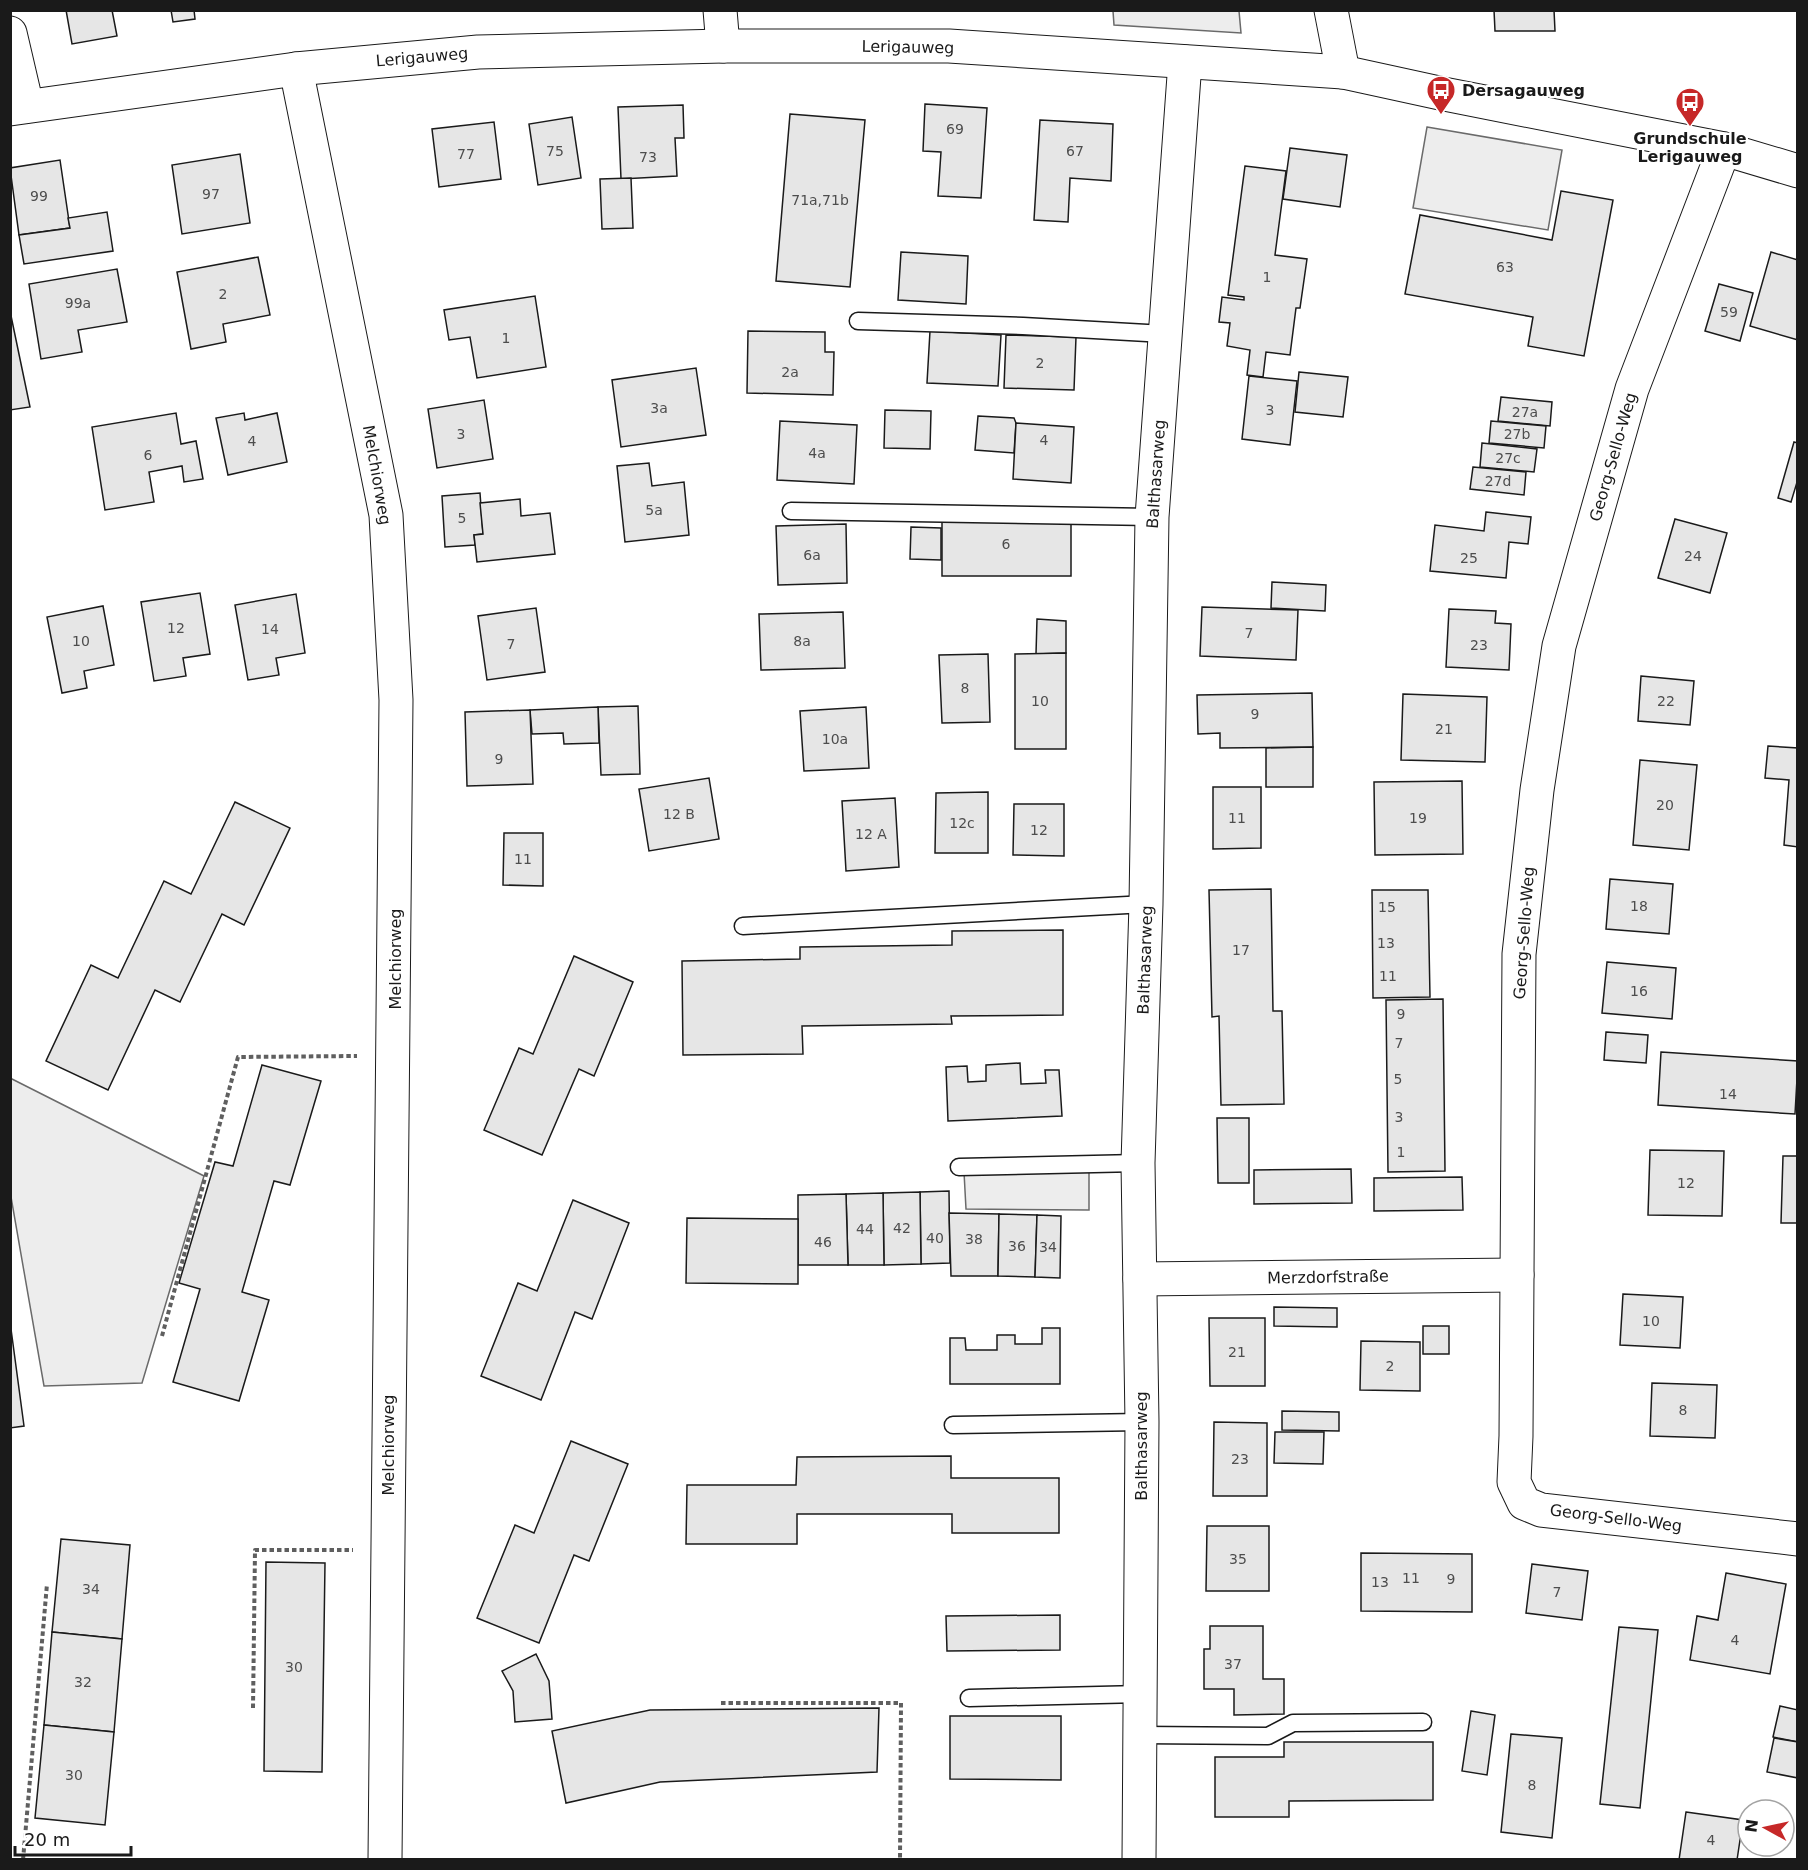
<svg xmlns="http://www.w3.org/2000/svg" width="1808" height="1870" font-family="'DejaVu Sans',sans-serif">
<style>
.built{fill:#ededed;stroke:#6a6a6a;stroke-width:1.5}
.building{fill:#e6e6e6;stroke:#1a1a1a;stroke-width:1.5}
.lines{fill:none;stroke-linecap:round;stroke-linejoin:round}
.service-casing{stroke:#1a1a1a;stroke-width:19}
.minor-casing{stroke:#1a1a1a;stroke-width:35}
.path{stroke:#5f5f5f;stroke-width:4;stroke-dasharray:4.5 3;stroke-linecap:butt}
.service{stroke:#fff;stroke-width:16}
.minor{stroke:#fff;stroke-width:33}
.labels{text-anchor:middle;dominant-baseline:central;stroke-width:4.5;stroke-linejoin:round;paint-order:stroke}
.number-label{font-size:14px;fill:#4d4d4d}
.street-label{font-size:16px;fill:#1a1a1a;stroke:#fff}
.poi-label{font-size:16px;font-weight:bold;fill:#1a1a1a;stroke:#fff;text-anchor:start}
</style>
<rect width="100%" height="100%" fill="#fff"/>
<!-- built -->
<g class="built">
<path d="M 1113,11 L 1239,11 L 1241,33 L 1114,25 Z"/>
<path d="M 1427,127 L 1562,150 L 1548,230 L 1413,208 Z"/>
<path d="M 10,1078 L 204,1176 L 142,1383 L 44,1386 L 11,1197 Z"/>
<path d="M 1089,1170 L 1089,1210 L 966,1209 L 964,1172 Z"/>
</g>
<!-- building -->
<g class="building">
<path d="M 66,10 L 112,10 L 117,36 L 72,44 Z"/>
<path d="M 171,10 L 194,10 L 195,19 L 173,22 Z"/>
<path d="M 1494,10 L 1554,10 L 1555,31 L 1495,31 Z"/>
<path d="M 925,104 L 987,108 L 981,198 L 938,196 L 941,152 L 923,151 Z"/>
<path d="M 683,105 L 684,138 L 675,138 L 677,176 L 621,179 L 618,107 Z"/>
<path d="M 790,114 L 865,120 L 850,287 L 776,281 Z"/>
<path d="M 572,117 L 581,178 L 538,185 L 529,124 Z"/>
<path d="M 1040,120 L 1113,124 L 1111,181 L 1070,178 L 1068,222 L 1034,220 Z"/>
<path d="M 494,122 L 501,179 L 439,187 L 432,129 Z"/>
<path d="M 1290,148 L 1347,155 L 1340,207 L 1283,199 Z"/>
<path d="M 240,154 L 250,223 L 182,234 L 172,165 Z"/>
<path d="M 60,160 L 70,228 L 19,235 L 10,168 Z"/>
<path d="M 1245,166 L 1286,171 L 1275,255 L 1307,259 L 1300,308 L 1296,308 L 1290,355 L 1266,352 L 1263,377 L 1247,375 L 1250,350 L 1227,346 L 1230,323 L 1219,322 L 1222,297 L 1244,300 L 1244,297 L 1228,295 Z"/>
<path d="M 631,178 L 633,228 L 602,229 L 600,179 Z"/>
<path d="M 1561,191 L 1613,200 L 1584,356 L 1528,346 L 1533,317 L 1405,294 L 1420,215 L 1552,240 Z"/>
<path d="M 107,212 L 113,251 L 24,264 L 19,235 L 70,228 L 68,218 Z"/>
<path d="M 901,252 L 968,256 L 966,304 L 898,300 Z"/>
<path d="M 1771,252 L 1798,260 L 1798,340 L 1750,326 Z"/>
<path d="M 258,257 L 270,315 L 223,324 L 226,342 L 191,349 L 177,272 Z"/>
<path d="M 117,269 L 127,322 L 78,330 L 82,352 L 41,359 L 29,284 Z"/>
<path d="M 1719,284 L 1753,293 L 1740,341 L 1705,331 Z"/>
<path d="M 535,296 L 546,367 L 477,378 L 470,337 L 449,340 L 444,310 Z"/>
<path d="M 10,311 L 30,407 L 10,410 Z"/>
<path d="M 748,331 L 825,332 L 825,352 L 834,352 L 833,395 L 747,393 Z"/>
<path d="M 930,331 L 1001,335 L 998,386 L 927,383 Z"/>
<path d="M 1006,335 L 1076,337 L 1074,390 L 1004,388 Z"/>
<path d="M 696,368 L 706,435 L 621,447 L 612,380 Z"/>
<path d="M 1299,372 L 1348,377 L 1343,417 L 1295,412 Z"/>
<path d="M 1249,376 L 1297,381 L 1290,445 L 1242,439 Z"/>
<path d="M 1501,397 L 1552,402 L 1550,426 L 1498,421 Z"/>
<path d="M 484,400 L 493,459 L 437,468 L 428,409 Z"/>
<path d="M 885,410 L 931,411 L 930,449 L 884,448 Z"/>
<path d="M 176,413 L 181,444 L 196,441 L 203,479 L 184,482 L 182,466 L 149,472 L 154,502 L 105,510 L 92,427 Z"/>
<path d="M 244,413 L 245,420 L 277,413 L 287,462 L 228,475 L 216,418 Z"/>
<path d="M 978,416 L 1014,418 L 1016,423 L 1014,453 L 975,450 Z"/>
<path d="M 780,421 L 857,425 L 854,484 L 777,480 Z"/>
<path d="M 1491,421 L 1546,426 L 1544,448 L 1489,443 Z"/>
<path d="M 1016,423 L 1074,427 L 1071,483 L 1013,479 Z"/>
<path d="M 1794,442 L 1798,443 L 1798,479 L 1791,502 L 1778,498 Z"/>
<path d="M 1482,443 L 1537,449 L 1534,472 L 1480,467 Z"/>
<path d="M 649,463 L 652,486 L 684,482 L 689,535 L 625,542 L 617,466 Z"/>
<path d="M 1473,467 L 1526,472 L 1524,495 L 1470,489 Z"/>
<path d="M 480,493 L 483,534 L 474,535 L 475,545 L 445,547 L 442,496 Z"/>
<path d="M 520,499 L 521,516 L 550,513 L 555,554 L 477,562 L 474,535 L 483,534 L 480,503 Z"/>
<path d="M 1486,512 L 1531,517 L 1528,544 L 1509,542 L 1506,578 L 1430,571 L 1435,525 L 1484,531 Z"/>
<path d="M 1675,519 L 1727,533 L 1710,593 L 1658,578 Z"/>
<rect x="942" y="520" width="129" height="56"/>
<path d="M 846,524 L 847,583 L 778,585 L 776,526 Z"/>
<path d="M 911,527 L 941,528 L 941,560 L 910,559 Z"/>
<path d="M 1272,582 L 1326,585 L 1325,611 L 1271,608 Z"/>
<path d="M 200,593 L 210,654 L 183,658 L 186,676 L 154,681 L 141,602 Z"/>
<path d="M 296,594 L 305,653 L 276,658 L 279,675 L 248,680 L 235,605 Z"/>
<path d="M 103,606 L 114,665 L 84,671 L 87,688 L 62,693 L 47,617 Z"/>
<path d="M 1202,607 L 1298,610 L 1296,660 L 1200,656 Z"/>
<path d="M 536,608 L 545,672 L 487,680 L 478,616 Z"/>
<path d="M 1449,609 L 1496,611 L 1495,623 L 1511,624 L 1509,670 L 1446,667 Z"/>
<path d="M 843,612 L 845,668 L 761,670 L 759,614 Z"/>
<path d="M 1037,619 L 1066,621 L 1066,653 L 1036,654 Z"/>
<path d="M 1066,653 L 1066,749 L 1015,749 L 1015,654 Z"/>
<path d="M 988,654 L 990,722 L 942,723 L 939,655 Z"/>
<path d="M 1641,676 L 1694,681 L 1690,725 L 1638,721 Z"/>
<path d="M 1312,693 L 1313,747 L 1220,748 L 1220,733 L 1198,734 L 1197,695 Z"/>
<path d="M 1403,694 L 1487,697 L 1485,762 L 1401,760 Z"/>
<path d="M 638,706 L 640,774 L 601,775 L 598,707 Z"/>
<path d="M 598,707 L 599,743 L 564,744 L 563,733 L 532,734 L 530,710 Z"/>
<path d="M 866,707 L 869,768 L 804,771 L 800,711 Z"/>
<path d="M 530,710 L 533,784 L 467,786 L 465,712 Z"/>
<path d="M 1768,746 L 1798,748 L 1798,847 L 1784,845 L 1789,780 L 1765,778 Z"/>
<path d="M 1313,747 L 1313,787 L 1266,787 L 1266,748 Z"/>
<path d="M 1640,760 L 1697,765 L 1689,850 L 1633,845 Z"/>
<path d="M 709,778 L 719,839 L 649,851 L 639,789 Z"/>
<path d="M 1462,781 L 1463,854 L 1375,855 L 1374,782 Z"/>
<path d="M 1213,787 L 1261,787 L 1261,848 L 1213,849 Z"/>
<path d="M 988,792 L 988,853 L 935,853 L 936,793 Z"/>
<path d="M 895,798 L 899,867 L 846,871 L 842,801 Z"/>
<path d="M 235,802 L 290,828 L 244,925 L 222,914 L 180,1002 L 155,990 L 108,1090 L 46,1061 L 91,965 L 118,978 L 164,881 L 191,894 Z"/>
<path d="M 1014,804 L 1064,804 L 1064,856 L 1013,855 Z"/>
<path d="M 504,833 L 543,833 L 543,886 L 503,885 Z"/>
<path d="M 1610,879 L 1673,884 L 1669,934 L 1606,929 Z"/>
<path d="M 1271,889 L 1273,1011 L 1282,1011 L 1284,1104 L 1221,1105 L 1219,1016 L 1212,1017 L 1209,890 Z"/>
<path d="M 1372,890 L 1428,890 L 1430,997 L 1373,998 Z"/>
<path d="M 1063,930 L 1063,1015 L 951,1016 L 952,1024 L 802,1026 L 803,1054 L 683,1055 L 682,961 L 800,959 L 800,947 L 952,945 L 952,931 Z"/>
<path d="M 574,956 L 633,982 L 594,1076 L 579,1069 L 542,1155 L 484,1130 L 519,1048 L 533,1054 Z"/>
<path d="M 1607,962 L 1676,968 L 1672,1019 L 1602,1013 Z"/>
<path d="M 1443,999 L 1445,1171 L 1388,1172 L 1386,1000 Z"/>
<path d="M 1606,1032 L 1648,1035 L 1646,1063 L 1604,1060 Z"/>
<path d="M 1661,1052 L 1798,1061 L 1795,1114 L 1658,1105 Z"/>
<path d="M 1020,1063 L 1021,1084 L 1046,1083 L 1045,1070 L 1059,1070 L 1062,1116 L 948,1121 L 946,1067 L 967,1066 L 968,1082 L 986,1081 L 986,1065 Z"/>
<path d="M 262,1065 L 321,1081 L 290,1185 L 274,1181 L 242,1292 L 269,1300 L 239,1401 L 173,1382 L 200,1289 L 179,1283 L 215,1162 L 233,1166 Z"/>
<path d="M 1217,1118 L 1249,1118 L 1249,1183 L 1218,1183 Z"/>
<path d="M 1650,1150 L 1724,1151 L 1722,1216 L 1648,1215 Z"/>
<path d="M 1783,1156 L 1798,1156 L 1798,1223 L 1781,1223 Z"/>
<path d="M 1351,1169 L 1352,1203 L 1254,1204 L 1254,1170 Z"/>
<path d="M 1462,1177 L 1463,1210 L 1374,1211 L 1374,1178 Z"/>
<path d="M 949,1191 L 950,1263 L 921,1264 L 920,1192 Z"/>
<path d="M 920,1192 L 921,1264 L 884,1265 L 883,1193 Z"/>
<path d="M 883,1193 L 884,1265 L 848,1265 L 846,1194 Z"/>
<path d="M 846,1194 L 848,1265 L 798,1265 L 798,1195 Z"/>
<path d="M 573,1200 L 629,1223 L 592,1319 L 575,1312 L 541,1400 L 481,1376 L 518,1283 L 537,1291 Z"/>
<path d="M 949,1213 L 999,1214 L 998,1276 L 951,1276 Z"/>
<path d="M 999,1214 L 1037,1215 L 1035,1277 L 998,1276 Z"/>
<path d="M 1037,1215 L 1061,1216 L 1060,1278 L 1035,1277 Z"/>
<path d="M 687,1218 L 798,1219 L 798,1284 L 686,1283 Z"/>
<path d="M 1623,1294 L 1683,1297 L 1680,1348 L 1620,1345 Z"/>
<path d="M 1274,1307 L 1337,1308 L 1337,1327 L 1274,1326 Z"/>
<path d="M 1209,1318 L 1265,1318 L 1265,1386 L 1210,1386 Z"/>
<rect x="1423" y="1326" width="26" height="28"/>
<path d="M 1042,1328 L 1060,1328 L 1060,1384 L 950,1384 L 950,1338 L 965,1338 L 966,1350 L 997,1350 L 997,1335 L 1015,1335 L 1015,1344 L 1042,1344 Z"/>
<path d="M 11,1329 L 24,1426 L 10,1428 L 10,1329 Z"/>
<path d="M 1361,1341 L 1420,1342 L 1420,1391 L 1360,1390 Z"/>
<path d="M 1652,1383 L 1717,1385 L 1715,1438 L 1650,1436 Z"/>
<path d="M 1282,1411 L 1339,1412 L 1339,1431 L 1282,1430 Z"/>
<path d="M 1214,1422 L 1267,1423 L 1267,1496 L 1213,1496 Z"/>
<path d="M 1275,1432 L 1324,1432 L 1323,1464 L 1274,1463 Z"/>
<path d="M 571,1441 L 628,1464 L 589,1561 L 574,1555 L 539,1643 L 477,1618 L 515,1525 L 534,1533 Z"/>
<path d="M 951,1456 L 951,1478 L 1059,1478 L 1059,1533 L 952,1533 L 952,1514 L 797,1514 L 797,1544 L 686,1544 L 687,1485 L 796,1485 L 797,1457 Z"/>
<path d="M 1207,1526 L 1269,1526 L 1269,1591 L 1206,1591 Z"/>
<path d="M 61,1539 L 130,1545 L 122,1639 L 52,1632 Z"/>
<path d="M 1361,1553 L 1472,1554 L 1472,1612 L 1361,1611 Z"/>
<path d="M 266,1562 L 325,1563 L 322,1772 L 264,1771 Z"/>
<path d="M 1532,1564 L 1588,1571 L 1582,1620 L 1526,1613 Z"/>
<path d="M 1726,1573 L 1786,1584 L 1770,1674 L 1690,1660 L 1697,1616 L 1718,1620 Z"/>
<path d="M 1060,1615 L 1060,1650 L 947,1651 L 946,1616 Z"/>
<path d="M 1210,1626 L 1263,1626 L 1263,1679 L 1284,1679 L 1284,1714 L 1234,1715 L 1234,1689 L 1204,1689 L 1204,1649 L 1210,1649 Z"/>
<path d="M 1619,1627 L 1658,1630 L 1640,1808 L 1600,1804 Z"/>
<path d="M 52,1632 L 122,1639 L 114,1732 L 44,1725 Z"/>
<path d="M 536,1654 L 549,1681 L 552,1719 L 515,1722 L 513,1691 L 502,1671 Z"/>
<path d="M 1780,1706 L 1798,1710 L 1798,1742 L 1773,1737 Z"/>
<path d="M 879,1708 L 877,1772 L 660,1782 L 566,1803 L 552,1731 L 650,1710 Z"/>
<path d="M 1471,1711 L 1495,1715 L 1487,1775 L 1462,1771 Z"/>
<path d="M 950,1716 L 1061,1716 L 1061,1780 L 950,1779 Z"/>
<path d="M 44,1725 L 114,1732 L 105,1825 L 35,1818 Z"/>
<path d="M 1511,1734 L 1562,1738 L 1552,1838 L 1501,1832 Z"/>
<path d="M 1774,1738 L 1798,1742 L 1798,1778 L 1767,1772 Z"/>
<path d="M 1284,1742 L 1433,1742 L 1433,1800 L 1289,1801 L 1289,1817 L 1215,1817 L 1215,1757 L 1284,1757 Z"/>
<path d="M 1686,1812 L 1743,1820 L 1737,1860 L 1679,1860 Z"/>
</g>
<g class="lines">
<!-- service casing -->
<g class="service-casing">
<g id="service">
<path d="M 858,321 L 1023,326 L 1165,334"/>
<path d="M 791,511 L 1152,517"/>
<path d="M 743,926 L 1146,904"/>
<path d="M 959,1167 L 1138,1163"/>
<path d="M 953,1425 L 1142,1422"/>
<path d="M 969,1698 L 1141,1694"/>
<path d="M 1139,1735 L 1268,1736 L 1293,1723 L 1423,1722"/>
</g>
</g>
<!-- minor casing -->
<g class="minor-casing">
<g id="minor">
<path d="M 720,10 L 723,46"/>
<path d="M 1331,10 L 1343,72"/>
<path d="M 10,33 L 27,106"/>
<path d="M 296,69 L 386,515 L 396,700 L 385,1860"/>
<path d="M 10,109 L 296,69 L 478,52 L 723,46 L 949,46 L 1343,72 L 1444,94 L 1724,149 L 1798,171"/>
<path d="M 1724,149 L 1632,389 L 1559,646 L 1537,790 L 1519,954 L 1516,1436 L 1514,1482 L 1524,1503 L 1541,1510 L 1798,1539"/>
<path d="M 1140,1279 L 1517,1275"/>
<path d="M 1139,1860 L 1142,1422 L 1138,1163 L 1146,904 L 1152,517 L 1185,62"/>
</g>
</g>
<!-- path -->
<g class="path">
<path d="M 162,1336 L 238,1057 L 357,1056"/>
<path d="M 721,1703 L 901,1703 L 900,1860"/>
<path d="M 253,1708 L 255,1550 L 353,1550"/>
<path d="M 23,1860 L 47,1584"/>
</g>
<!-- service -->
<use href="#service" class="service"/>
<!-- minor -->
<use href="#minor" class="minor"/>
</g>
<!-- icons -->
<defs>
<g id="bus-pin" transform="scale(1.5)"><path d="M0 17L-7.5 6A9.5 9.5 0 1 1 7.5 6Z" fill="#c62828" stroke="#fff"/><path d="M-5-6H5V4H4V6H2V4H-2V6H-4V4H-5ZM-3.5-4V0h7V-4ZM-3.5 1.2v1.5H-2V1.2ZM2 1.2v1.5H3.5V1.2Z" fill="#fff"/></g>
</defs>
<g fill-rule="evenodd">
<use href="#bus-pin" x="1441" y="90"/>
<use href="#bus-pin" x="1690" y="102"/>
</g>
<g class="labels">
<!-- number labels -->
<g class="number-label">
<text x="955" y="129">69</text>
<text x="555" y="151">75</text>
<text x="1075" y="151">67</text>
<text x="466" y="154">77</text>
<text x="648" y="157">73</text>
<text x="211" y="194">97</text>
<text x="39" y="196">99</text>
<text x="820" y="200">71a,71b</text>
<text x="1505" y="267">63</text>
<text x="1267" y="277">1</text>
<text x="223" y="294">2</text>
<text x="78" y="303">99a</text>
<text x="1729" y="312">59</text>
<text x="506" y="338">1</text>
<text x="1040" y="363">2</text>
<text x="790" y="372">2a</text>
<text x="659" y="408">3a</text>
<text x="1270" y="410">3</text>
<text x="1525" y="412">27a</text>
<text x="461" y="434">3</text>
<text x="1517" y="434">27b</text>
<text x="1044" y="440">4</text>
<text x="252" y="441">4</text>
<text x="817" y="453">4a</text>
<text x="148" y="455">6</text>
<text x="1508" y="458">27c</text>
<text x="1498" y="481">27d</text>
<text x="654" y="510">5a</text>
<text x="462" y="518">5</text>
<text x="1006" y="544">6</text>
<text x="812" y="555">6a</text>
<text x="1693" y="556">24</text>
<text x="1469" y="558">25</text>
<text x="176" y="628">12</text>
<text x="270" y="629">14</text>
<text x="1249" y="633">7</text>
<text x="81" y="641">10</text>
<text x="802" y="641">8a</text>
<text x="511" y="644">7</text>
<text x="1479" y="645">23</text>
<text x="965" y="688">8</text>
<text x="1040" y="701">10</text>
<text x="1666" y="701">22</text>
<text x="1255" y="714">9</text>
<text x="1444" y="729">21</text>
<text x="835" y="739">10a</text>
<text x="499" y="759">9</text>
<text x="1665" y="805">20</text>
<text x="679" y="814">12 B</text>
<text x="1237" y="818">11</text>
<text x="1418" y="818">19</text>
<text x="962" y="823">12c</text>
<text x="1039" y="830">12</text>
<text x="871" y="834">12 A</text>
<text x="523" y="859">11</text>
<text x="1639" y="906">18</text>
<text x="1387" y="907">15</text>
<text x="1386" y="943">13</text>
<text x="1241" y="950">17</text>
<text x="1388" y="976">11</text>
<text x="1639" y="991">16</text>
<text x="1401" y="1014">9</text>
<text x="1399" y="1043">7</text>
<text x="1398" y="1079">5</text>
<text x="1728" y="1094">14</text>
<text x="1399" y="1117">3</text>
<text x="1401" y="1152">1</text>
<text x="1686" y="1183">12</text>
<text x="902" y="1228">42</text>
<text x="865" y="1229">44</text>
<text x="935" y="1238">40</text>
<text x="974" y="1239">38</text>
<text x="823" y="1242">46</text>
<text x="1017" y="1246">36</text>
<text x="1048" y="1247">34</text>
<text x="1651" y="1321">10</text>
<text x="1237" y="1352">21</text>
<text x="1390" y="1366">2</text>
<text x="1683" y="1410">8</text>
<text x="1240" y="1459">23</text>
<text x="1238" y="1559">35</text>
<text x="1411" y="1578">11</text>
<text x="1451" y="1579">9</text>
<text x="1380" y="1582">13</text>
<text x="91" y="1589">34</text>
<text x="1557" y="1592">7</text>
<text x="1735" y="1640">4</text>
<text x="1233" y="1664">37</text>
<text x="294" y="1667">30</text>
<text x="83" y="1682">32</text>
<text x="74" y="1775">30</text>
<text x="1532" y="1785">8</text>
<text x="1711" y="1840">4</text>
</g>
<!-- street labels -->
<g class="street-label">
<text transform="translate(908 47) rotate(1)">Lerigauweg</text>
<text transform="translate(422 57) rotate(-5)">Lerigauweg</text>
<text transform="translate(1613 457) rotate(-74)">Georg-Sello-Weg</text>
<text transform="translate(1156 474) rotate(-86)">Balthasarweg</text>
<text transform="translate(377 475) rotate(80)">Melchiorweg</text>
<text transform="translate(1524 933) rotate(-86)">Georg-Sello-Weg</text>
<text transform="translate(395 959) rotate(-90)">Melchiorweg</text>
<text transform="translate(1145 960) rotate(-88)">Balthasarweg</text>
<text transform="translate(1328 1277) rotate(-1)">Merzdorfstraße</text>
<text transform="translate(388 1445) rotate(-90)">Melchiorweg</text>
<text transform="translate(1141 1446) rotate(-90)">Balthasarweg</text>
<text transform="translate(1616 1518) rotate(7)">Georg-Sello-Weg</text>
</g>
<!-- poi labels -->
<g class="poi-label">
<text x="1462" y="90">Dersagauweg</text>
<text x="1690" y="138" text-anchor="middle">Grundschule<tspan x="1690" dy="18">Lerigauweg</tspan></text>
</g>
</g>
<!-- border -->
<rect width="1808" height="1870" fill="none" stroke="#1a1a1a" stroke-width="24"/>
<!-- north arrow -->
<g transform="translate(1766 1828) rotate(278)"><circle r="28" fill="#ffffff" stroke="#a3a3a3" stroke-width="1.5"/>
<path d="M0-4.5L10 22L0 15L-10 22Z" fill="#c62828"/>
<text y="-9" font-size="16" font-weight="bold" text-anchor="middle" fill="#1a1a1a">N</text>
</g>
<!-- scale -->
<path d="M15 1846v9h116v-9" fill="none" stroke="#1a1a1a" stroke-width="3"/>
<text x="24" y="1846" font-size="18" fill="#1a1a1a" stroke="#ffffff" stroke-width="4.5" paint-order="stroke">20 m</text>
</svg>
